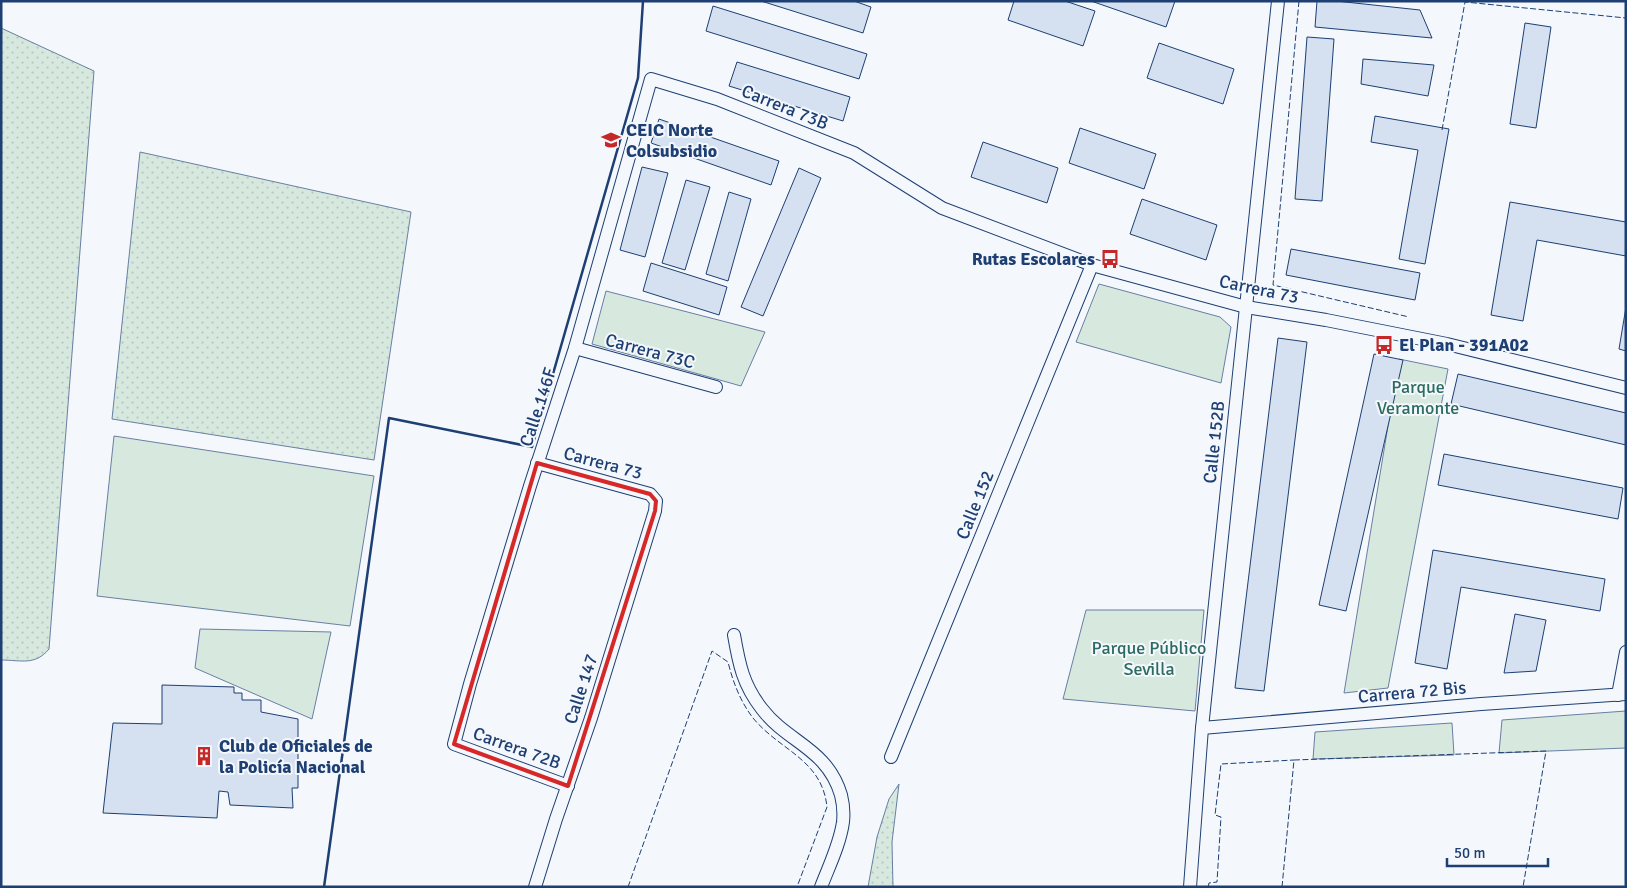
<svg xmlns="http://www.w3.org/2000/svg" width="1627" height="888" font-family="Signika,sans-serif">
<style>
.grass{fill:url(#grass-dots);stroke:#687fa3}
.park{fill:#d7e8df;stroke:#687fa3}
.building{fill:#d5e0f0;stroke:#1d3f73}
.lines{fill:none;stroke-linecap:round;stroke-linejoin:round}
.street-casing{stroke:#1d3f73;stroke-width:14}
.street{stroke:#f4f7fb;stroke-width:12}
.fence{stroke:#1d3f73;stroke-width:1;stroke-dasharray:6 2.5;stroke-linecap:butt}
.wall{stroke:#1d3f73;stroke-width:2.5}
.marked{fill:none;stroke:#d62828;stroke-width:4;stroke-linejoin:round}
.labels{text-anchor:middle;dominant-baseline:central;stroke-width:4;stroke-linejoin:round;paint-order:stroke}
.street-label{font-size:18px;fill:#1d3f73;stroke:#f4f7fb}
.poi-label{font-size:18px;font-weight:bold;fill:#1d3f73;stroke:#f4f7fb;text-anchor:start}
.park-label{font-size:18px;fill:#2c6c60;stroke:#f4f7fb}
</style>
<defs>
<pattern id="grass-dots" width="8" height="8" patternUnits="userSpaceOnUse" patternTransform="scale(1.25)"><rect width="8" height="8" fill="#d7e8df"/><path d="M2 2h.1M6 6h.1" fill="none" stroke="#b8c8c3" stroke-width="1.8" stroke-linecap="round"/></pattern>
</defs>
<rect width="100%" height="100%" fill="#f4f7fb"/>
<!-- grass -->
<g class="grass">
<path d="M 1,28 L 94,71 L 49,649 C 35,666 21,660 1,660 Z"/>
<path d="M 140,152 L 411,212 L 374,460 L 112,419 Z"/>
<path d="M 899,784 L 892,842 L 893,887 L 868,887 L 877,837 L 889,799 Z"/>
</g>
<!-- park -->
<g class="park">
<path d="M 1099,284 L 1220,317 L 1231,327 L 1221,383 L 1076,342 Z"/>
<path d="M 606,291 L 765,332 L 741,386 L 592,344 Z"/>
<path d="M 1399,359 L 1448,369 L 1388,688 L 1344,693 Z"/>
<path d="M 114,436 L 374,476 L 350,626 L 97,596 Z"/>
<path d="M 1086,610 L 1204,610 L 1195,711 L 1063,699 Z"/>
<path d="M 200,629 L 331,632 L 312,719 L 195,668 Z"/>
<path d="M 1626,711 L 1626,748 L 1499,753 L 1502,720 Z"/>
<path d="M 1452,723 L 1454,755 L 1313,759 L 1315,732 Z"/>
</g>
<!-- building -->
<g class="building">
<path d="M 761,1 L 854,1 L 871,7 L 863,33 Z"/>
<path d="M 1014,1 L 1065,1 L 1095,11 L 1083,46 L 1008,20 Z"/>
<path d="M 1091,1 L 1175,1 L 1166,27 Z"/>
<path d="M 1317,1 L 1336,1 L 1420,10 L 1432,38 L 1315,27 Z"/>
<path d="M 713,6 L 867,54 L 859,79 L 706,31 Z"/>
<path d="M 1525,23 L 1551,27 L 1536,128 L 1510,124 Z"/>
<path d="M 1307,37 L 1334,39 L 1322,201 L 1295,199 Z"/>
<path d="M 1159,43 L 1234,69 L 1223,104 L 1147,78 Z"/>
<path d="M 1363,59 L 1434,65 L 1428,96 L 1361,84 Z"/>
<path d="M 737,62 L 850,97 L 843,121 L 729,86 Z"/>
<path d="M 1375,116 L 1449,129 L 1425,264 L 1399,259 L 1418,150 L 1371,142 Z"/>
<path d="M 659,119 L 779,161 L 771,185 L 651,143 Z"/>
<path d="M 1080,128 L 1156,154 L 1144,189 L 1069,163 Z"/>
<path d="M 983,142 L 1058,168 L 1047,203 L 971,177 Z"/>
<path d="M 642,167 L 668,173 L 645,257 L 620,250 Z"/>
<path d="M 799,168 L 821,178 L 763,316 L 741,307 Z"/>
<path d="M 686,180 L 710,187 L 685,270 L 662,263 Z"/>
<path d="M 729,192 L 751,199 L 728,281 L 706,274 Z"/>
<path d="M 1142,199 L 1217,225 L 1206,260 L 1130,234 Z"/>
<path d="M 1510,202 L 1626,222 L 1626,256 L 1537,240 L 1523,321 L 1491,315 Z"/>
<path d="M 1291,249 L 1420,273 L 1415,300 L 1286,275 Z"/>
<path d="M 651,263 L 727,287 L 719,315 L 643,291 Z"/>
<path d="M 1626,307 L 1626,351 L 1619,349 Z"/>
<path d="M 1278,338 L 1307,342 L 1264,691 L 1235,688 Z"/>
<path d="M 1374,354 L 1403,360 L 1346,611 L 1319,605 Z"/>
<path d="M 1458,374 L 1626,413 L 1626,445 L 1451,404 Z"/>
<path d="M 1444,454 L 1623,488 L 1618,519 L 1438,485 Z"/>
<path d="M 1433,550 L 1605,579 L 1600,611 L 1461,587 L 1447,669 L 1415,663 Z"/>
<path d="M 1515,614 L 1546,620 L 1536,671 L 1504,673 Z"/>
<path d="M 162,685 L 234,687 L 234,693 L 242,693 L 242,700 L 261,700 L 261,712 L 298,719 L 298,788 L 292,788 L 293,808 L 230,805 L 228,792 L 219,791 L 217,818 L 103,813 L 113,723 L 162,724 Z"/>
</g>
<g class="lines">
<!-- street casing -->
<g class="street-casing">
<g id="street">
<path d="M 575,348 L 716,387"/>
<path d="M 734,635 C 739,664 743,685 762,709 C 788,743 827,748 841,795 C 843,803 844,813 843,822 C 840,844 829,866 821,887"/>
<path d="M 1618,695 L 1626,652"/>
<path d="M 1202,728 L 1481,704 L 1626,694"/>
<path d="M 891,757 L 1092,265"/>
<path d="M 568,786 L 454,744 L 470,684 L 530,486 L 575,348 L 651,79 L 717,99 L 854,153 L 942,208 L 1092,265 L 1246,307 L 1326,320 L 1447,344 L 1626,388"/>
<path d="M 535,887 L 556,819 L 591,718 L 655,511 L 656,501 L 650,494 L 537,463"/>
<path d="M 1190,887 L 1202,728 L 1278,1"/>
</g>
</g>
<!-- street -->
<use href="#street" class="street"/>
<!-- fence -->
<g class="fence">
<path d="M 1299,1 L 1273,285 L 1409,317"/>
<path d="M 1442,130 L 1465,2 L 1626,18"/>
<path d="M 628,887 L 712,651 L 728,662 C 733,682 740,701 753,718 C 780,751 822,759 827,807 L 797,887"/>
<path d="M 1208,887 L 1209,883 L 1217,882 L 1221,817 L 1215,815 L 1221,764 L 1294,760"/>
<path d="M 1282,887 L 1294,760 L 1546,751 L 1523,887"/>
</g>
<!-- wall -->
<path class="wall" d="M 324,887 L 389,418 L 532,447 L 638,78 L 643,1"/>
</g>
<!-- marked area -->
<path class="marked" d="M 537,463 L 650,494 L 656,501 L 655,511 L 568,786 L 454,744 Z"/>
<!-- icons -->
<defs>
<g id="school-bare" transform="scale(1.5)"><path d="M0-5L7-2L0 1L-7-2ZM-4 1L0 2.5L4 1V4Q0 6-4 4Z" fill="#c62828" stroke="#f4f7fb" stroke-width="2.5" paint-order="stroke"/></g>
<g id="bus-bare" transform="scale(1.5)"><path d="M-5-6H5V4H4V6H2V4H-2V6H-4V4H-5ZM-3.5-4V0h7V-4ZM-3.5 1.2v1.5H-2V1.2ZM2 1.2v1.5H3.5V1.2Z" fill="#c62828" stroke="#f4f7fb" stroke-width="2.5" paint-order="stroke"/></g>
<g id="building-bare" transform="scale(1.5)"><path d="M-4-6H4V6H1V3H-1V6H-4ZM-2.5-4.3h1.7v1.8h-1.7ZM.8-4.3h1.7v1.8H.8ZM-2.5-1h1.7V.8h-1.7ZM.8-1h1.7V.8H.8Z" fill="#c62828" stroke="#f4f7fb" stroke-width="2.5" paint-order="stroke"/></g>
</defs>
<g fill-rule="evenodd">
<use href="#school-bare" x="611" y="140"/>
<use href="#bus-bare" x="1110" y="259"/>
<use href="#bus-bare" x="1384" y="345"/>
<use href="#building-bare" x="204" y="756"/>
</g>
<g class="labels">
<!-- street labels -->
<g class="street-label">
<text transform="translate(785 107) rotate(22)">Carrera 73B</text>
<text transform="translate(1259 289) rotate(12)">Carrera 73</text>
<text transform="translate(650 351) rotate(15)">Carrera 73C</text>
<text transform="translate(538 407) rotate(-72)">Calle 146F</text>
<text transform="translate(1214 442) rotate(-84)">Calle 152B</text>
<text transform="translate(603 463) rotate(15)">Carrera 73</text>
<text transform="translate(975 505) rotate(-68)">Calle 152</text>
<text transform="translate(581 689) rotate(-72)">Calle 147</text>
<text transform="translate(1412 692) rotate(-5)">Carrera 72 Bis</text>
<text transform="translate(517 748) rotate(20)">Carrera 72B</text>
</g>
<!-- poi labels -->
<g class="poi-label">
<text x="626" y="130">CEIC Norte<tspan x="626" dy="21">Colsubsidio</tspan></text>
<text x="1095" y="259" text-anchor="end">Rutas Escolares</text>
<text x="1399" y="345">El Plan - 391A02</text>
<text x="219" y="746">Club de Oficiales de<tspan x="219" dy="21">la Policía Nacional</tspan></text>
</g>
<!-- park labels -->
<g class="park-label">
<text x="1418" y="387">Parque<tspan x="1418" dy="21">Veramonte</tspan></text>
<text x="1149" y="648">Parque Público<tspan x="1149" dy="21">Sevilla</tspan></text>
</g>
</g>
<!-- border -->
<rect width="1627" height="888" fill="none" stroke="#1d3f73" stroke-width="5"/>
<!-- scale -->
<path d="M1447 858v8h101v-8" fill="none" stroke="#1d3f73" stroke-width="2.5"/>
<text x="1454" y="858" font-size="15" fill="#1d3f73" stroke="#f4f7fb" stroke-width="4" paint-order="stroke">50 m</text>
</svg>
